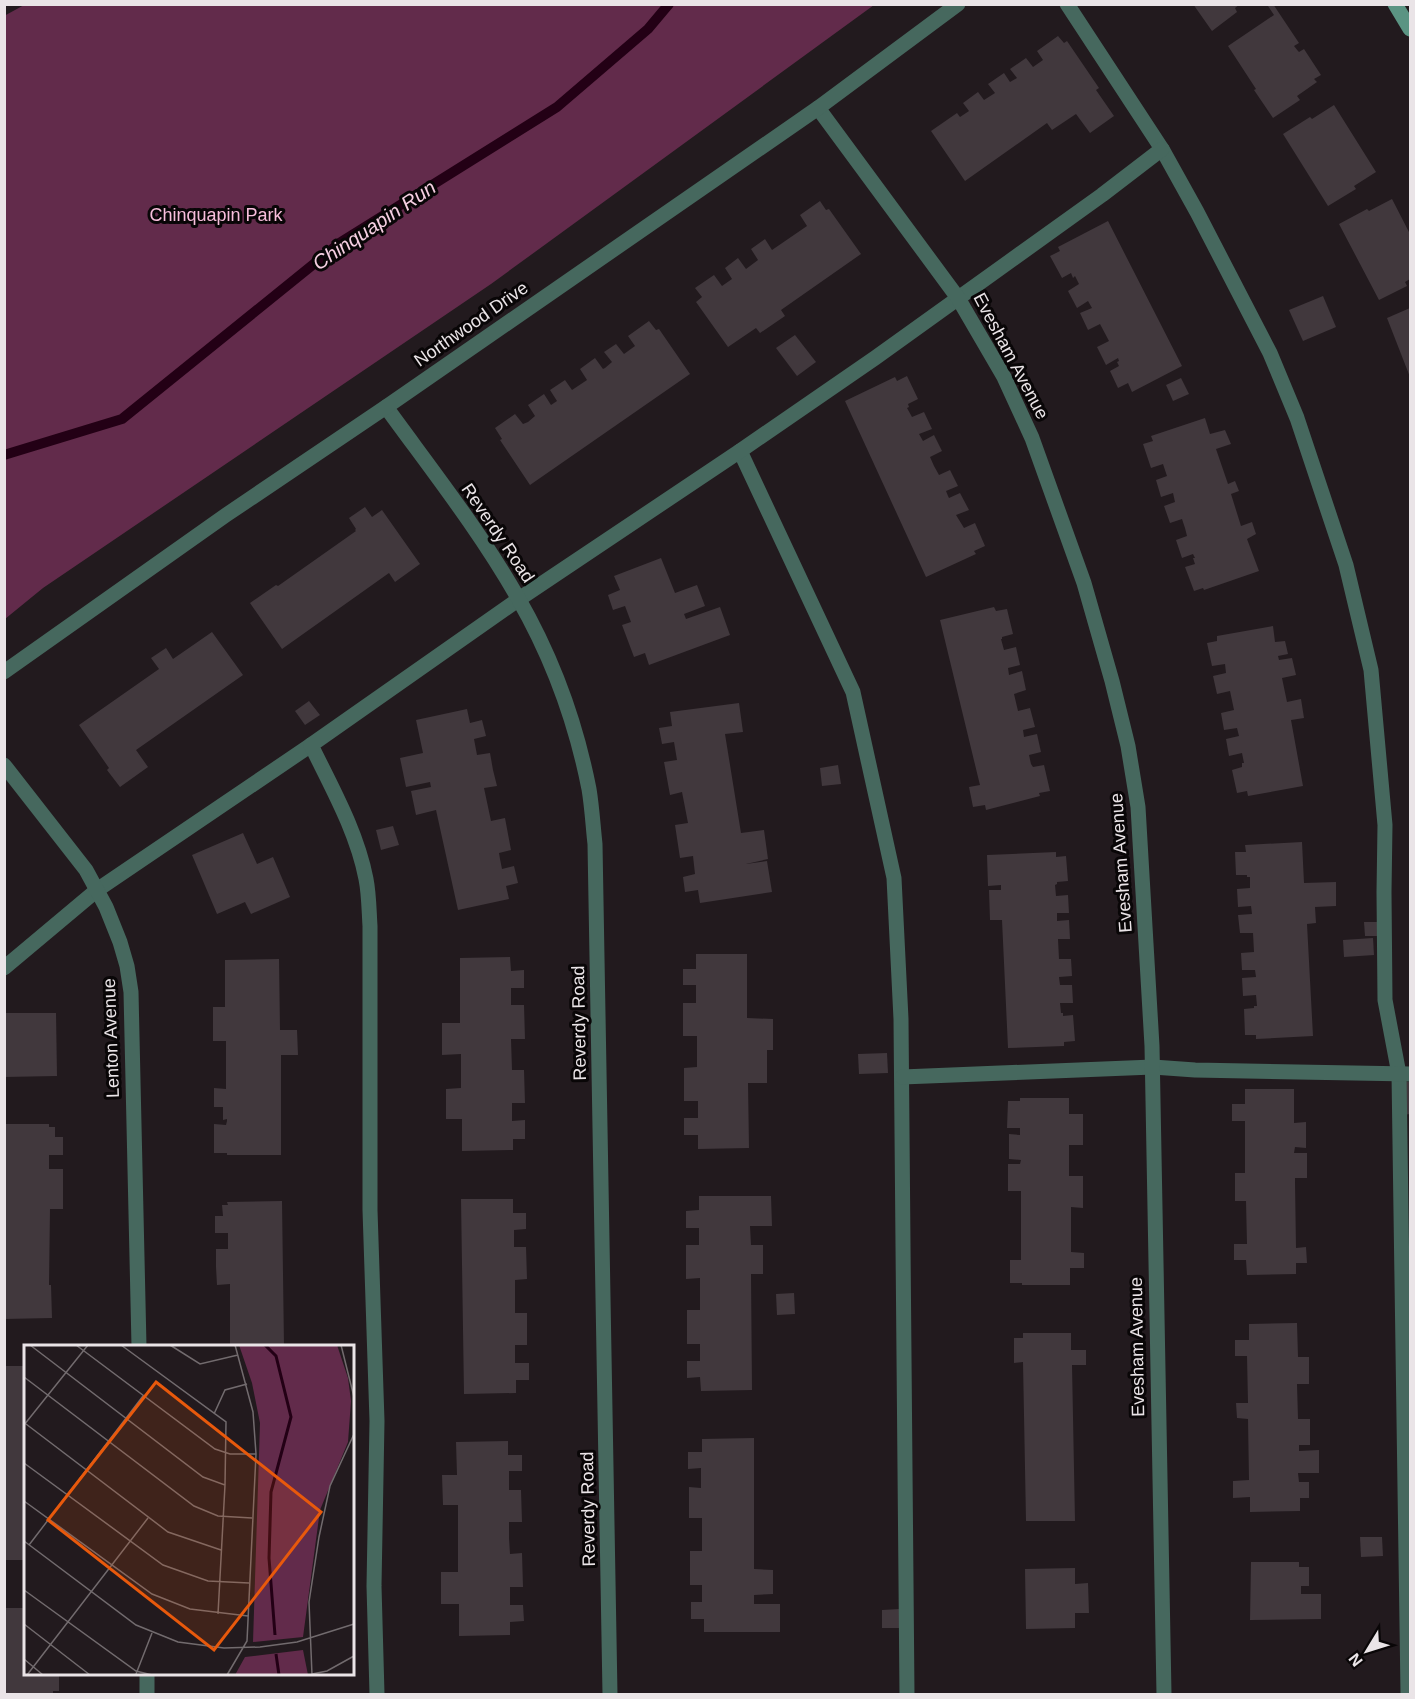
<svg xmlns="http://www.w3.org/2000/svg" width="1415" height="1699" font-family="Arial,sans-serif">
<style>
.green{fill:#622b4b}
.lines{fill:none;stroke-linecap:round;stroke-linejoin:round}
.stream{stroke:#230015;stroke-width:10}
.building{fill:#41383d}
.service{stroke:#46685e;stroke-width:15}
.minor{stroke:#46685e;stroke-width:15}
.secondary{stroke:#5b9483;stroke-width:15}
.labels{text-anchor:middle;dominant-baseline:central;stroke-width:6;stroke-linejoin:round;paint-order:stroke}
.park-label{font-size:18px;fill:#f8bedc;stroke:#090607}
.street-label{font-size:18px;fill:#eae4e7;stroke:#090607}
.water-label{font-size:20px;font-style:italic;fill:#f6cfe2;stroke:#090607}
.inset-river{fill:none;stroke:#230015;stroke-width:3}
.inset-road{fill:none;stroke:#726b6e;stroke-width:1.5}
.view{fill:#e8590c;fill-opacity:0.15;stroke:#e8590c;stroke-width:3}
.inset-edge{fill:none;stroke:#eae4e7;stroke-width:3}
</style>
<rect width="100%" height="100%" fill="#221a1e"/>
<!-- green -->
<path class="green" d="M 26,4 L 874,4 L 874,5 L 491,284 L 43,588 L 5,619 L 4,16 Z"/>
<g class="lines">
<!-- stream -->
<path class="stream" d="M 4,455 L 122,419 L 341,242 L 557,107 L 648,29 L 669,4"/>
</g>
<!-- building -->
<g class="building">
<path d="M 1193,4 L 1240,4 L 1235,8 L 1237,12 L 1212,31 Z"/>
<path d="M 1271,4 L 1273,4 L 1299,43 L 1294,46 L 1298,51 L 1299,52 L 1304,49 L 1321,75 L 1314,79 L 1317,82 L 1297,96 L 1300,100 L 1273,118 L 1254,90 L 1256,89 L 1228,46 L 1274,15 L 1268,6 Z"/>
<path d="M 1058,36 L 1064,43 L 1067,41 L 1099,88 L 1096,90 L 1114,116 L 1090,133 L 1076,114 L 1052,130 L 1047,123 L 965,181 L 931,131 L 957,113 L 960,117 L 969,111 L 963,103 L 978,92 L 984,100 L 995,93 L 988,84 L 1004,73 L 1010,82 L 1017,78 L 1010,69 L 1026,58 L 1033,67 L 1043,60 L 1037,51 Z"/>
<path d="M 1334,105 L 1376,172 L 1354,186 L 1356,189 L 1328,206 L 1283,134 L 1310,117 L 1312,119 Z"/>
<path d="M 1392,199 L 1410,234 L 1410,279 L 1405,282 L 1407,286 L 1379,300 L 1339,224 L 1367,209 L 1369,211 Z"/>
<path d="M 820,201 L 826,210 L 829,209 L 861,254 L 781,310 L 785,316 L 760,333 L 756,328 L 728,347 L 696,302 L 702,297 L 695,288 L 714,275 L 722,286 L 732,279 L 725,268 L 738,258 L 746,269 L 758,260 L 751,249 L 765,239 L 772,250 L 807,226 L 800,215 Z"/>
<path d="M 1108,221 L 1182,366 L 1132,392 L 1128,383 L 1118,388 L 1110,371 L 1119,366 L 1117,362 L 1119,361 L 1118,358 L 1106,365 L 1097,347 L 1109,341 L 1100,324 L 1088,330 L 1080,313 L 1092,308 L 1088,301 L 1077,308 L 1068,291 L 1079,284 L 1075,276 L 1073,278 L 1071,273 L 1062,278 L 1050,256 L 1060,251 L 1058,247 Z"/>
<path d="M 1323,296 L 1336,327 L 1303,341 L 1289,310 Z"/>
<path d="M 1410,308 L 1410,377 L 1387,318 Z"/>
<path d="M 649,321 L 656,330 L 659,329 L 690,374 L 530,485 L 500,440 L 502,439 L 495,428 L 515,414 L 523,424 L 528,422 L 535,416 L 528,405 L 544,394 L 551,405 L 557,401 L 550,390 L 565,380 L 572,390 L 587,380 L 580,369 L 595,358 L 603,369 L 605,368 L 612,362 L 604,352 L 616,344 L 624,354 L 635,346 L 628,336 Z"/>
<path d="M 795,335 L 816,362 L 797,376 L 776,348 Z"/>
<path d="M 907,376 L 918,399 L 908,404 L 909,407 L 907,408 L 912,417 L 924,412 L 932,429 L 919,434 L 923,441 L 934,435 L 942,451 L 930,457 L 934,466 L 939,475 L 950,470 L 958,486 L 946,491 L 948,496 L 949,498 L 960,493 L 969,510 L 956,515 L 964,528 L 975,523 L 985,546 L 974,551 L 976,554 L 926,577 L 845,401 L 895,377 L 897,381 Z"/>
<path d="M 1181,378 L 1189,394 L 1173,401 L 1166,385 Z"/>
<path d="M 1205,418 L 1210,434 L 1225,430 L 1231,444 L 1216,449 L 1228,484 L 1235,481 L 1239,491 L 1231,494 L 1241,526 L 1252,522 L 1256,534 L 1247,539 L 1259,571 L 1204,590 L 1203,588 L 1194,591 L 1185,567 L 1195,564 L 1193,558 L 1195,558 L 1193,554 L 1182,558 L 1176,540 L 1187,536 L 1185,528 L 1182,519 L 1170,523 L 1164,506 L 1175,502 L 1173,493 L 1161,497 L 1156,480 L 1167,476 L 1163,464 L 1151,468 L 1143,444 L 1153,441 L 1151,436 Z"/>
<path d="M 365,507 L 372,517 L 382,510 L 420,564 L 395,582 L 389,573 L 282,649 L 250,603 L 276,585 L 278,586 L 356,531 L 355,530 L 356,529 L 349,518 Z"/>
<path d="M 661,558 L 675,593 L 697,585 L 705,606 L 684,614 L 686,619 L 720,607 L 730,635 L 649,665 L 645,653 L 634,657 L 622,625 L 631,622 L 625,606 L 613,610 L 608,595 L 620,590 L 614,576 Z"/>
<path d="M 994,607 L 996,611 L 1007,609 L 1013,634 L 1002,637 L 1002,639 L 1001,639 L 1004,650 L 1016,647 L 1020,665 L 1008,668 L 1009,675 L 1022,671 L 1026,690 L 1014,694 L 1018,711 L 1030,708 L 1035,727 L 1023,730 L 1024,737 L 1037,734 L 1041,752 L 1029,755 L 1031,764 L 1033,767 L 1044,765 L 1050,791 L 1039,793 L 1040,796 L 986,810 L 985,805 L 973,807 L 969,787 L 980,785 L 978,777 L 940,620 Z"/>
<path d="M 1273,626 L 1275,642 L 1285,641 L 1288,654 L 1278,656 L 1279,660 L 1292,658 L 1296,675 L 1282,678 L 1287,702 L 1301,699 L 1304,718 L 1291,720 L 1303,786 L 1248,796 L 1247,791 L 1237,793 L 1232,770 L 1242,767 L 1242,763 L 1244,763 L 1242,753 L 1229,756 L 1226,739 L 1239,736 L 1237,728 L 1224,730 L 1221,713 L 1234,710 L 1230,691 L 1217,694 L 1213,676 L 1226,673 L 1225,664 L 1212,666 L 1207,643 L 1217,641 L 1217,636 Z"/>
<path d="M 212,632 L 243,675 L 136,750 L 148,767 L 120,787 L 107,770 L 109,768 L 79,725 L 159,669 L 151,658 L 166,648 L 173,659 Z"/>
<path d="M 309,701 L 320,715 L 305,725 L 295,711 Z"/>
<path d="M 739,703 L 743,732 L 725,734 L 741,833 L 764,830 L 768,859 L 746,864 L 767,861 L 772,892 L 700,903 L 698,890 L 685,892 L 683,877 L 695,874 L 693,856 L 680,858 L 675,825 L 688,823 L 682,792 L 670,795 L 664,762 L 677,760 L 674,742 L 662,744 L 659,728 L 672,726 L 670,712 Z"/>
<path d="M 467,709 L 470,723 L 482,720 L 486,736 L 474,739 L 477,755 L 490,753 L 493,770 L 497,786 L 484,788 L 491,821 L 505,818 L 511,850 L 499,853 L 500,859 L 502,869 L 514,866 L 518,883 L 506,886 L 509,899 L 458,910 L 436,810 L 416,815 L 411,791 L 431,787 L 430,782 L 406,787 L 400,758 L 423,753 L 416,720 Z"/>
<path d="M 838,765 L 841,784 L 822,786 L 820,768 Z"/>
<path d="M 393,826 L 399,845 L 381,850 L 376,830 Z"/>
<path d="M 243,833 L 257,864 L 273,857 L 290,897 L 251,914 L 245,902 L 217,914 L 192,855 Z"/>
<path d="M 1302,842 L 1304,883 L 1336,882 L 1336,906 L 1315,907 L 1316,923 L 1307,924 L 1313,1036 L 1256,1039 L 1256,1035 L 1245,1035 L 1244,1009 L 1254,1008 L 1254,1006 L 1257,1006 L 1256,995 L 1243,996 L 1242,978 L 1256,977 L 1255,970 L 1242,970 L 1241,953 L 1254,952 L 1253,933 L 1240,933 L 1238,915 L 1252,914 L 1251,906 L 1238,907 L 1237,889 L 1250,888 L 1250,877 L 1247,877 L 1247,875 L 1236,875 L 1235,852 L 1246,852 L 1245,845 Z"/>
<path d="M 1056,852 L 1056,857 L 1066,856 L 1068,881 L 1057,882 L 1057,884 L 1055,885 L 1056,896 L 1068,895 L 1069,913 L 1057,913 L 1057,921 L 1069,920 L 1070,939 L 1058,939 L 1059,959 L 1071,959 L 1072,976 L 1059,977 L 1060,985 L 1072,985 L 1073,1003 L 1060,1003 L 1061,1013 L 1063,1013 L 1063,1016 L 1073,1015 L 1075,1041 L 1064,1042 L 1064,1046 L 1008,1048 L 1002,920 L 990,920 L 989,890 L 1001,890 L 1001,885 L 988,886 L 987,855 Z"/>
<path d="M 1364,922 L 1379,922 L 1379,936 L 1365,936 Z"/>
<path d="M 1373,938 L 1374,955 L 1344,957 L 1343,940 Z"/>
<path d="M 696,954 L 747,954 L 747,1018 L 773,1019 L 773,1050 L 767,1050 L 767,1083 L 748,1083 L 749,1148 L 698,1149 L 698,1135 L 684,1135 L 684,1118 L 698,1118 L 698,1101 L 684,1101 L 684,1068 L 697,1067 L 697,1036 L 683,1036 L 683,1003 L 696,1003 L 696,985 L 683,985 L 683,969 L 696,969 Z"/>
<path d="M 510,957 L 511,971 L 524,970 L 524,988 L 511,988 L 511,1005 L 524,1005 L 525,1039 L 511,1039 L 512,1070 L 524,1070 L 525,1103 L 512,1103 L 512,1121 L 525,1120 L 525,1139 L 513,1139 L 513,1150 L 462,1151 L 462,1119 L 446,1119 L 446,1089 L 461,1088 L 461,1054 L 442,1055 L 442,1023 L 460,1023 L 460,958 Z"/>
<path d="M 279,959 L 280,1030 L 297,1030 L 298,1055 L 281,1055 L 281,1155 L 227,1155 L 227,1153 L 214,1153 L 214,1124 L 226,1125 L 227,1121 L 227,1119 L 223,1120 L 223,1107 L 214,1107 L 214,1088 L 226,1089 L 226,1041 L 213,1041 L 213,1007 L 225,1007 L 225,960 Z"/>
<path d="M 4,1013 L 56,1013 L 57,1076 L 4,1077 Z"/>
<path d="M 887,1053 L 888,1073 L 859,1074 L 858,1054 Z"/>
<path d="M 1402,1082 L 1410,1082 L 1410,1114 L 1403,1115 Z"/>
<path d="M 1245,1089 L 1294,1089 L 1294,1123 L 1306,1122 L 1306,1148 L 1295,1147 L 1294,1153 L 1307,1153 L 1307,1178 L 1295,1178 L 1295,1182 L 1296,1248 L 1306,1247 L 1307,1263 L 1296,1263 L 1296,1274 L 1247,1275 L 1246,1260 L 1234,1260 L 1234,1244 L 1247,1244 L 1246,1201 L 1235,1201 L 1235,1173 L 1245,1173 L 1245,1121 L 1232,1121 L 1232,1104 L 1245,1104 Z"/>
<path d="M 1020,1098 L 1069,1098 L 1069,1114 L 1083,1114 L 1083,1145 L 1069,1145 L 1069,1176 L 1083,1176 L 1083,1208 L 1071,1207 L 1071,1252 L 1084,1253 L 1084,1268 L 1070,1268 L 1070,1285 L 1022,1285 L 1022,1283 L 1010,1283 L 1010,1260 L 1021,1260 L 1021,1191 L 1008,1191 L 1008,1164 L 1020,1164 L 1021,1160 L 1009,1159 L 1009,1134 L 1020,1135 L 1020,1128 L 1007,1128 L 1008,1101 L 1020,1101 Z"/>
<path d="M 4,1124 L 49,1124 L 49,1127 L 55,1127 L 55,1137 L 63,1137 L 63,1155 L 49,1155 L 49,1169 L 63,1169 L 63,1209 L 50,1209 L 49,1285 L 51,1285 L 52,1318 L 4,1319 Z"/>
<path d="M 699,1196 L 771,1196 L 772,1226 L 750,1226 L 751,1245 L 763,1245 L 763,1274 L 751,1274 L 752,1390 L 701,1391 L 700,1377 L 687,1378 L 687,1361 L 700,1361 L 700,1344 L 687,1344 L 687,1310 L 700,1310 L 700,1278 L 686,1279 L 686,1245 L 699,1245 L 699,1228 L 686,1228 L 686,1211 L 699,1210 Z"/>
<path d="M 461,1199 L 513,1199 L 513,1213 L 526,1213 L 526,1229 L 514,1230 L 514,1247 L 526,1247 L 527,1279 L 515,1280 L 515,1313 L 527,1313 L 527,1345 L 515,1345 L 515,1363 L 529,1363 L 529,1380 L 516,1380 L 516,1393 L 464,1394 Z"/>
<path d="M 282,1201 L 284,1346 L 230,1346 L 230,1284 L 217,1285 L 216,1267 L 216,1249 L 228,1249 L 228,1233 L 215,1233 L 215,1216 L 223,1216 L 222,1205 L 228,1205 L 227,1202 Z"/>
<path d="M 794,1293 L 795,1314 L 777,1315 L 776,1294 Z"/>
<path d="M 1297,1323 L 1298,1357 L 1309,1357 L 1309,1384 L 1297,1384 L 1298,1419 L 1310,1419 L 1310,1445 L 1299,1445 L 1299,1451 L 1319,1450 L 1319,1473 L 1298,1473 L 1299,1482 L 1309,1482 L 1309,1498 L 1300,1498 L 1300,1511 L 1250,1512 L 1250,1497 L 1233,1498 L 1233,1481 L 1249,1480 L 1248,1419 L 1237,1418 L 1236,1403 L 1248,1403 L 1247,1356 L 1235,1356 L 1235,1340 L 1249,1340 L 1249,1324 Z"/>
<path d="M 1023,1333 L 1071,1333 L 1071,1350 L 1086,1350 L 1086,1365 L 1072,1365 L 1075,1521 L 1026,1521 L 1023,1362 L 1014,1363 L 1014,1338 L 1023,1338 Z"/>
<rect x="4" y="1366" width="22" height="194"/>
<path d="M 754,1438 L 754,1569 L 773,1570 L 773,1594 L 754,1595 L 754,1604 L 780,1604 L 780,1632 L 704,1632 L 704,1619 L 691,1619 L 691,1602 L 702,1602 L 702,1585 L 690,1585 L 690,1551 L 702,1551 L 702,1518 L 689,1518 L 689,1487 L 701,1488 L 701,1468 L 688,1469 L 688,1452 L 702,1452 L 702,1439 Z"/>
<path d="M 508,1441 L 508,1455 L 522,1455 L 522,1471 L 509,1471 L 509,1490 L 521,1490 L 522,1522 L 509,1522 L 509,1538 L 510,1554 L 522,1553 L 523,1587 L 510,1587 L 510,1605 L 523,1605 L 524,1621 L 510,1622 L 510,1635 L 459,1636 L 459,1604 L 441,1604 L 441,1572 L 458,1572 L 458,1505 L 443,1505 L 442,1475 L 457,1475 L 456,1442 Z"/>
<path d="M 1360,1537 L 1382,1537 L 1383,1556 L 1361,1557 Z"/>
<path d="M 1251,1562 L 1299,1562 L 1299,1567 L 1309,1567 L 1309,1586 L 1301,1586 L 1301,1594 L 1321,1594 L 1321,1619 L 1250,1620 Z"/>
<path d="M 1075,1568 L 1075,1584 L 1088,1583 L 1089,1613 L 1075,1613 L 1075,1628 L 1026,1629 L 1025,1569 Z"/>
<path d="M 4,1608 L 26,1608 L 26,1674 L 59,1674 L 59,1691 L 53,1691 L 53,1694 L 4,1694 Z"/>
<path d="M 900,1609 L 900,1628 L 882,1628 L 882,1610 Z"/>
</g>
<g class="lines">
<!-- service -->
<g class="service">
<path d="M 1067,4 L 1162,149 L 1197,212 L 1270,353 L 1297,418 L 1346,565 L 1371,670 L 1385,825 L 1384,892 L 1385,1000 L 1399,1074 L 1408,1694"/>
<path d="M 740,451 L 853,692 L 894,878 L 901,1019 L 907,1694"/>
<path d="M 4,968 L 97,890 L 311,745"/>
<path d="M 902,1077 L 1153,1067 L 1195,1070 L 1410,1074"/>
<path d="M 377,1694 L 374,1586 L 377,1421 L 370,1210 L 370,926 C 369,911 369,894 366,879 C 357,832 332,788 311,745 L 519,599 L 740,451 L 875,358 L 1102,195 L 1162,149"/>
</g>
<!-- minor -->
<g class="minor">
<path d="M 818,108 L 958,298 L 1004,377 L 1032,438 L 1084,583 L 1112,681 L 1128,746 L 1138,807 L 1152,1046 L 1164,1694"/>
<path d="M 386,407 C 431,469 480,531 518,598 C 552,657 576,723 589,789 C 592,807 593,826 595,844 L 610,1694"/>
<path d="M 4,672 L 226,515 L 386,407 L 818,108 L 958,4"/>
<path d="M 4,765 L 86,870 L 106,907 L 120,942 L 127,966 L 131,992 L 139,1346"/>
<path d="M 147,1674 L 147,1694"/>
</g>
<!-- secondary -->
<path class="secondary" d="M 1395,4 L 1410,29"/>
</g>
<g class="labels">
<!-- park labels -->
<g class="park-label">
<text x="216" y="215">Chinquapin Park</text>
</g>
<!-- street labels -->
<g class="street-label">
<text transform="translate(471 324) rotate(-35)">Northwood Drive</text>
<text transform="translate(1011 356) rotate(62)">Evesham Avenue</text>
<text transform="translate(498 533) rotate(56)">Reverdy Road</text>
<text transform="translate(1121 863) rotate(-94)">Evesham Avenue</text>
<text transform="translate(579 1023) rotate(-91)">Reverdy Road</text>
<text transform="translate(111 1038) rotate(-92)">Lenton Avenue</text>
<text transform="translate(1137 1347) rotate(-91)">Evesham Avenue</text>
<text transform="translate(588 1509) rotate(-91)">Reverdy Road</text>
</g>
<!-- water labels -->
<g class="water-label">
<text transform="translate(374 225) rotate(-34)">Chinquapin Run</text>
</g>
</g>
<!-- overview -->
<g transform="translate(24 1345)">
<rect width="330" height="330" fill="#221a1e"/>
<path d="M 215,0 L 313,0 L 324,33 L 327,56 L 324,97 L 296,165 L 279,292 L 229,297 L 236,78 L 228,38 ZM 279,305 L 284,330 L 211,330 L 221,312 Z" fill="#622b4b"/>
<path class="inset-river" d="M 241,0 L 252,11 L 267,72 L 247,147 L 245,213 L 251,290M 252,309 L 255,330"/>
<path class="inset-road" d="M 6,0 L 179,132 L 201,140 L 194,269M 52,0 L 191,104 L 206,109 L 232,109M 97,0 L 202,77 L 201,140M 146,0 L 176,19 L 214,10M 317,0 L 330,52M 0,32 L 170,161 L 194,171 L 228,173M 190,69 L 201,45 L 223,39M 2,79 L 144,187 L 197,205M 0,80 L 64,0M 0,118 L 139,220 L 184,236 L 225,238M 0,156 L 128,249 L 166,264 L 224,271M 0,196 L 112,280 L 154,297 L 200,303 L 236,302 L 273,297 L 330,279M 5,200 L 119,51M 0,245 L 112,326 L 128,330M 0,279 L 66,330M 0,314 L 19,330M 112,329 L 128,288M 288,329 L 303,326 L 330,311M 3,330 L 124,173M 203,330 L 223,296 L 232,109 L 229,67 L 211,0M 288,330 L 285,257 L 295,192 L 306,141 L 330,89"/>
<path class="view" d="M 132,37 L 297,167 L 190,305 L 24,175 Z"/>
<rect width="330" height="330" class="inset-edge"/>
</g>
<!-- border -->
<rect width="1415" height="1699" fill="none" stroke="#eae4e7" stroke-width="12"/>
<!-- north arrow -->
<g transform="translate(1367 1651) rotate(232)" stroke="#090607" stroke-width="4.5" paint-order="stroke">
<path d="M0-4.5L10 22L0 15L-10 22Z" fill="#eae4e7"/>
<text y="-9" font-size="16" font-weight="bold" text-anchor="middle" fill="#eae4e7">N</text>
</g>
</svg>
